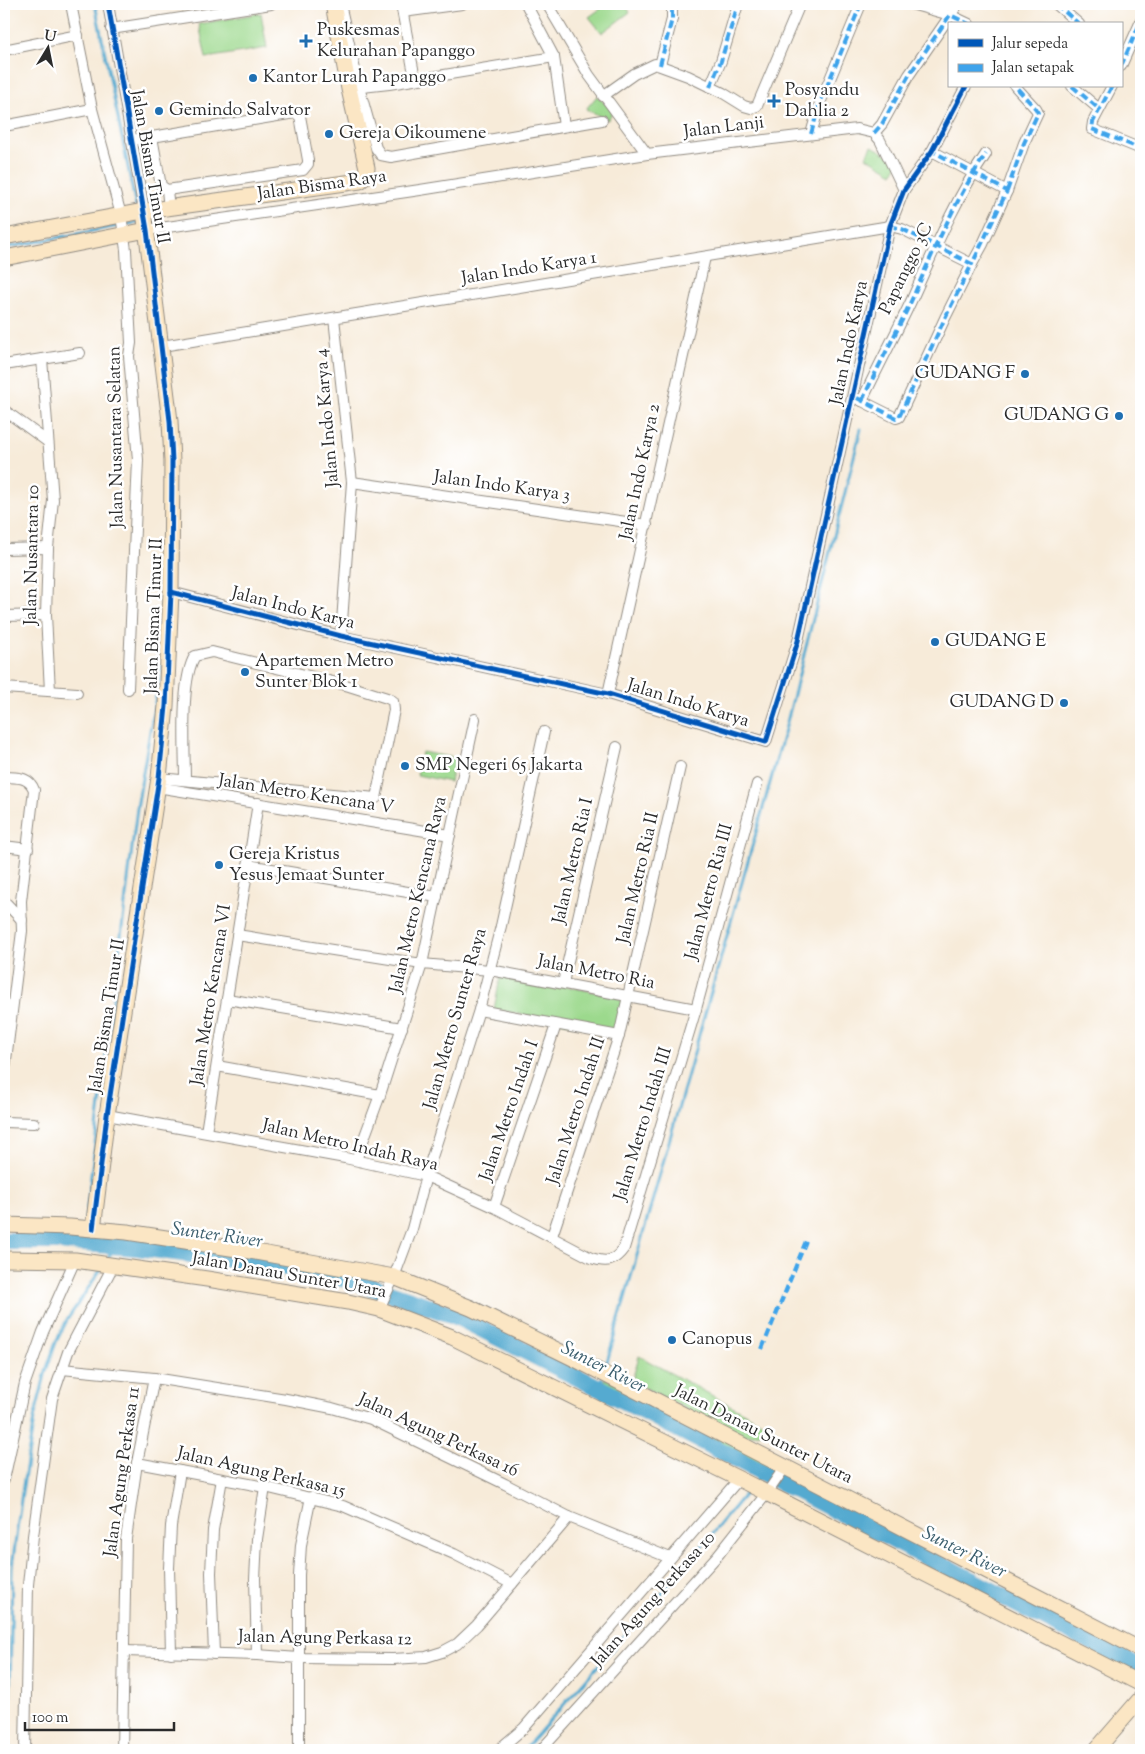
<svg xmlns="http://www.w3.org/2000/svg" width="1145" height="1754" font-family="'Sorts Mill Goudy',serif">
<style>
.green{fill:#9cd98d;stroke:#64825c}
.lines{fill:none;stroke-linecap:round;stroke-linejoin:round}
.stream{stroke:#54aad0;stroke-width:3}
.river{stroke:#54aad0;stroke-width:18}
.street-casing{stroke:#918b82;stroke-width:12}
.secondary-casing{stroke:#918b82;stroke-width:17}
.street{stroke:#fff;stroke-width:10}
.secondary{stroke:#fbe6c4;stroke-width:15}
.quiet{stroke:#3ea3eb;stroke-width:4;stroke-dasharray:8 4;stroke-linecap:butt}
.cycleway-casing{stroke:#fff;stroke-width:8}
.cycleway{stroke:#0057b8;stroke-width:5}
.poi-dot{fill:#1f6fb2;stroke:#fff;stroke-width:2}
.labels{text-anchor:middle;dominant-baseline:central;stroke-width:5;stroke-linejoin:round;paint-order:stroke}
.poi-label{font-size:18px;fill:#2b2b2b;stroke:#fff;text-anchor:start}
.street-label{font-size:18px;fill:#2b2b2b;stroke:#fff}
.water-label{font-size:19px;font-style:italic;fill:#3b5e6d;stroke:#fff}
</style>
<rect width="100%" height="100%" fill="#fff"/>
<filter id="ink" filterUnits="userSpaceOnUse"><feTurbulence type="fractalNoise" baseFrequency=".02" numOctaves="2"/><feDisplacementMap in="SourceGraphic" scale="10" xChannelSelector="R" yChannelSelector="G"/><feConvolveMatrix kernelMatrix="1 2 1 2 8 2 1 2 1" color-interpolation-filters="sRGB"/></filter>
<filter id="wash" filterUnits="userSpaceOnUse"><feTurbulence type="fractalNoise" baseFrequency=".0096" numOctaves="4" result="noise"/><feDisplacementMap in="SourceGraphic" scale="20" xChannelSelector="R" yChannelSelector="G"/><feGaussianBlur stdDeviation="1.12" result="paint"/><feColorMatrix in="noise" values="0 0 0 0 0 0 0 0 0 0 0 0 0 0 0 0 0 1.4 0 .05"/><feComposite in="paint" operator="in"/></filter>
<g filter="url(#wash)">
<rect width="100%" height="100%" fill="#f7ebd9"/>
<!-- green -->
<g class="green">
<path d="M 607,4 L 624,4 L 630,12 L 602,33 L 589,17 Z"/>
<path d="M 261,13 L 267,48 L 206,58 L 199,24 Z"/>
<path d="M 597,96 L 613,111 L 608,120 L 586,109 Z"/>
<path d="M 872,146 L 899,161 L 893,173 L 866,157 Z"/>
<path d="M 422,752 L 455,758 L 450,782 L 417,775 Z"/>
<path d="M 501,973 L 624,998 L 617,1033 L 494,1009 Z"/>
<path d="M 639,1356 L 776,1430 L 739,1437 L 632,1381 Z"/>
<path d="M 605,1378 L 770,1461 L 764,1471 L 601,1386 Z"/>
</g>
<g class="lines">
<!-- stream -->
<g class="stream">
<path d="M 95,4 L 136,207"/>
<path d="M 4,248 L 139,222"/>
<path d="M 85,1224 L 137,808 L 161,666"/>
<path d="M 83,1242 L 84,1233"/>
<path d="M 107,1259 L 117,1245"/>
<path d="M 605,1369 L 786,726 L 861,429"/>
<path d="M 599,1388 L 602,1378"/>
<path d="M 754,1483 L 763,1472"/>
<path d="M 9,1750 L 12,1567 L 22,1492 L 34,1419 L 46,1371 L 56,1342 L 67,1320 L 101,1269"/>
<path d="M 524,1750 L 689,1562 L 749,1489"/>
<path d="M 1128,1750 L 1141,1735"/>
</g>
<!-- river -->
<path class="river" d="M 4,1241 L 57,1241 L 138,1247 L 280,1266 L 351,1280 L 454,1315 L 599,1388 L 1141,1668"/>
</g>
</g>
<g filter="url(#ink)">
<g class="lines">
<!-- street casing -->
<g class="street-casing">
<g id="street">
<path d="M 71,4 L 92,109 L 121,215 L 126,250 L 131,343 L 129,356 L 138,460 L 128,689"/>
<path d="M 108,4 L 144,211"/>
<path d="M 340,4 L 359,87 L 376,148 L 381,155 L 391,157 L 602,120"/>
<path d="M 401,4 L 415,79"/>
<path d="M 526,4 L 554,57 L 564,126"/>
<path d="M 547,4 L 589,75 L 647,154"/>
<path d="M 911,4 L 950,15 L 969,24"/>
<path d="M 1056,4 L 1079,24"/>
<path d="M 403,12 L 462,4"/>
<path d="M 111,29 L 271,4"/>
<path d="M 4,50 L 78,35"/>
<path d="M 660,65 L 672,19 L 672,4"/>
<path d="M 1121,66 L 1141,21"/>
<path d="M 1072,86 L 1099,109"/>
<path d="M 1112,86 L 1093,122 L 1092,129 L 1141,149"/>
<path d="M 710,87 L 721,61 L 738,4"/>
<path d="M 353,88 L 389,84 L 554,57"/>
<path d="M 603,96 L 634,74 L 655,64 L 688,76 L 723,93 L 744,106 L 751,108 L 757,106 L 800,4"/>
<path d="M 4,126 L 92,109"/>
<path d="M 874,133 L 882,124 L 909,75 L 958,4"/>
<path d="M 811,134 L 820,103 L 861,4"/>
<path d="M 131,140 L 152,137"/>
<path d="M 167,190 L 303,170 L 308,164 L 308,160 L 300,116 L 295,113 L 152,137 L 161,186 L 167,190 L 169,209"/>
<path d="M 1007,191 L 1024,143 L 1038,113 L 1036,109 L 1015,86"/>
<path d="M 147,230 L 420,190 L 647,154 L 857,129 L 874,133 L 880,140 L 904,190"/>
<path d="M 334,318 L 352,482 L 341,636"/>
<path d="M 162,346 L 890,226 L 902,229 L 972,264 L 983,244 L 1007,191 L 932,151"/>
<path d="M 42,359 L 53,500 L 48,548 L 46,615 L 50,691"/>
<path d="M 4,365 L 80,353"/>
<path d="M 856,398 L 896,418 L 899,417 L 945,318 L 972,264"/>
<path d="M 862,401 C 878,366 897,332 913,297 C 935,248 956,198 986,154"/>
<path d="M 4,410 L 48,442"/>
<path d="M 352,482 L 647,525"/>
<path d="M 4,549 L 48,548"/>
<path d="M 171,592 L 341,636 L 608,694 L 766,742 L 798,641 L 890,226 L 904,190 L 932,151 L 966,86"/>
<path d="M 4,616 L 46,615"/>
<path d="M 4,688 L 77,693"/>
<path d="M 608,694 L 705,257"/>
<path d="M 4,777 C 17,778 29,776 34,790 L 21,901 L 22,931 L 4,1076"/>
<path d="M 159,778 L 376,798 L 394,710 L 393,701 L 387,698 L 349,686 L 212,652 L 195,656 C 180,679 185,751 185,780"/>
<path d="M 157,787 L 450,835"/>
<path d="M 4,846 L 28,849"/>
<path d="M 248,865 L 437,897"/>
<path d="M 4,901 L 22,920"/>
<path d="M 237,935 L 422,964 L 490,970 L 696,1009"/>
<path d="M 563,983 L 617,747"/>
<path d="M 227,999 L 402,1028"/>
<path d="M 479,1010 L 619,1036"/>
<path d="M 217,1066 L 380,1095"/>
<path d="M 107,1115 L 345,1158 L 426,1176 L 494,1207 L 591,1258 C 607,1263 614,1262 624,1248 L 696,1009 L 757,784"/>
<path d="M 4,1122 L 34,1123"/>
<path d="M 206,1132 L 258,803"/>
<path d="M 356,1160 L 380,1095 L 422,964 L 475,719"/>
<path d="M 494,1207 L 556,1025"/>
<path d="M 552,1236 L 619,1036 L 680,767"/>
<path d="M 379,1309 L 394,1277 L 412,1229 L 426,1176 L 479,1010 L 501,926 L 544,732"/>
<path d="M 62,1369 L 154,1378 L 286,1399 L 332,1408 L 371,1419 L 505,1484 L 569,1517 L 670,1558"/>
<path d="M 137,1463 L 265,1487 L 343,1506 L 454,1554 L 512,1584"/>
<path d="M 4,1480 L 25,1383 L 43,1332 L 75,1260"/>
<path d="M 125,1651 L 257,1655 L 299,1658 L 393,1659 L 426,1657 L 442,1652 L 457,1644 L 477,1625 L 569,1517"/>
<path d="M 171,1653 L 169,1568 L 171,1526 L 180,1471"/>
<path d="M 214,1654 L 211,1573 L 213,1530 L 222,1479"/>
<path d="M 257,1655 L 255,1579 L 257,1539 L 265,1487"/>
<path d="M 25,1750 L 28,1585 L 33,1536 L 52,1399 L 68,1352 L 113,1266"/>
<path d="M 122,1750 L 126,1539 L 137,1463 L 154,1378"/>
<path d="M 299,1750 L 299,1575 L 301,1545 L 311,1497"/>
<path d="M 498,1750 L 524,1728 L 739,1479"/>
<path d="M 541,1750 L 718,1555 L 767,1493 L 785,1467"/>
</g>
</g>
<!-- secondary casing -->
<g class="secondary-casing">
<g id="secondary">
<path d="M 4,237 L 138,212 L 360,181 L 366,176 L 367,168 L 349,89 L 333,4"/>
<path d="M 4,258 L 147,230"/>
<path d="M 4,1225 L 70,1227 L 127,1232 L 250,1251 L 394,1277 L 471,1308 L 579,1361 L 1141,1650"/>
<path d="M 93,1229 L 107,1115 L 159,778 L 166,706 L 171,592 L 172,461 L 170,421 L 144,211"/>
<path d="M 4,1259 L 75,1260 L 207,1279 L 348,1302 L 379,1309 L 452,1337 L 743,1481 L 1141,1684"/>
<path d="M 1096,1750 L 1141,1698"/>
</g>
</g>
<!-- street -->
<use href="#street" class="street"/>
<!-- secondary -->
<use href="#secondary" class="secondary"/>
<!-- quiet -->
<g class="quiet">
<path d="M 1056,4 L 1079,24"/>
<path d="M 660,65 L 672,19 L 672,4"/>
<path d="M 1121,66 L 1141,21"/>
<path d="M 1072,86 L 1099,109"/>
<path d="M 1112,86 L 1093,122 L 1092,129 L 1141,149"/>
<path d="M 710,87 L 721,61 L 738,4"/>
<path d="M 874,133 L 882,124 L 909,75 L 950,15 L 969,24"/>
<path d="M 811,134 L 820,103 L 861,4"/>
<path d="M 1007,191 L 1024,143 L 1038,113 L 1036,109 L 1015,86"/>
<path d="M 890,226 L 902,229 L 972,264 L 975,258 L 1007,191 L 932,151"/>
<path d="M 857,398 L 896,418 L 899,417 L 945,318 L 972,264"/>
<path d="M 862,401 C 878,366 897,332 913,297 C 935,248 956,198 986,154"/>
<path d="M 762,1349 L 806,1241"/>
</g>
<!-- cycleway casing -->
<g class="cycleway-casing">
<g id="cycleway">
<path d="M 171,592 L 341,636 L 608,694 L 766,742 L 798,641 L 890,226 L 904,190 L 932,151 L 966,86"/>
<path d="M 93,1229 L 107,1115 L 159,778 L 166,706 L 171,592 L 172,461 L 170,421 L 147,230 L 108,4"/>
</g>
</g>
<!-- cycleway -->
<use href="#cycleway" class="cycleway"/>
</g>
</g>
<!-- markers -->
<g class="poi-dot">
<path d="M303.5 33.5h5v5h5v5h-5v5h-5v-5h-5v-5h5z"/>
<circle cx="253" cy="78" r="5"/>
<path d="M771.5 93.5h5v5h5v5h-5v5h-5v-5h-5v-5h5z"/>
<circle cx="159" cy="111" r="5"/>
<circle cx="329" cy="134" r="5"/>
<circle cx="1025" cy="374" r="5"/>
<circle cx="1119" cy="416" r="5"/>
<circle cx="935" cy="642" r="5"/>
<circle cx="245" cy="672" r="5"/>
<circle cx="1064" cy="703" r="5"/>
<circle cx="405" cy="766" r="5"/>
<circle cx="219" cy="865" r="5"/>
<circle cx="672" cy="1340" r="5"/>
</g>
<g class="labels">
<!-- poi labels -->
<g class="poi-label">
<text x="317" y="31">Puskesmas<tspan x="317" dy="21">Kelurahan Papanggo</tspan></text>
<text x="263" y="78">Kantor Lurah Papanggo</text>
<text x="785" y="91">Posyandu<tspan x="785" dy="21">Dahlia 2</tspan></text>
<text x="169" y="111">Gemindo Salvator</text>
<text x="339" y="134">Gereja Oikoumene</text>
<text x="1015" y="374" text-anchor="end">GUDANG F</text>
<text x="1109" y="416" text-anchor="end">GUDANG G</text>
<text x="945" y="642">GUDANG E</text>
<text x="255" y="662">Apartemen Metro<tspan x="255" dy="21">Sunter Blok 1</tspan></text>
<text x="1054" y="703" text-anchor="end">GUDANG D</text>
<text x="415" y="766">SMP Negeri 65 Jakarta</text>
<text x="229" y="855">Gereja Kristus<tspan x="229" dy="21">Yesus Jemaat Sunter</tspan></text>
<text x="682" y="1340">Canopus</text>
</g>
<!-- street labels -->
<g class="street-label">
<text transform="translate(724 128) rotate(-7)">Jalan Lanji</text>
<text transform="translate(149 167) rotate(80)">Jalan Bisma Timur II</text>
<text transform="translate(322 186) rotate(-8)">Jalan Bisma Raya</text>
<text transform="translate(529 269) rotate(-9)">Jalan Indo Karya 1</text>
<text transform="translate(907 269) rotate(-64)">Papanggo 3C</text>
<text transform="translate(850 343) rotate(-78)">Jalan Indo Karya</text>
<text transform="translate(328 418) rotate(-95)">Jalan Indo Karya 4</text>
<text transform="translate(117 437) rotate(-91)">Jalan Nusantara Selatan</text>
<text transform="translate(641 472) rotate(-78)">Jalan Indo Karya 2</text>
<text transform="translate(502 487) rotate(8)">Jalan Indo Karya 3</text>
<text transform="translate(33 555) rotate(-89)">Jalan Nusantara 10</text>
<text transform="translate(293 609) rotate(14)">Jalan Indo Karya</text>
<text transform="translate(155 616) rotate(-88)">Jalan Bisma Timur II</text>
<text transform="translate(688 704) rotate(17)">Jalan Indo Karya</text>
<text transform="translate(306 795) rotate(9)">Jalan Metro Kencana V</text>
<text transform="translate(574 861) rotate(-77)">Jalan Metro Ria I</text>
<text transform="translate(639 878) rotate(-77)">Jalan Metro Ria II</text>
<text transform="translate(710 892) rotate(-75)">Jalan Metro Ria III</text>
<text transform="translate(419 895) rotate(-77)">Jalan Metro Kencana Raya</text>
<text transform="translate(596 973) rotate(11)">Jalan Metro Ria</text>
<text transform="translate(212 995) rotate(-81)">Jalan Metro Kencana VI</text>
<text transform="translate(108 1016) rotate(-81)">Jalan Bisma Timur II</text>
<text transform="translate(456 1019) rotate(-74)">Jalan Metro Sunter Raya</text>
<text transform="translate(510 1111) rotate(-71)">Jalan Metro Indah I</text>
<text transform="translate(577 1111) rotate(-72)">Jalan Metro Indah II</text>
<text transform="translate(644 1124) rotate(-73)">Jalan Metro Indah III</text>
<text transform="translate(350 1146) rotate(13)">Jalan Metro Indah Raya</text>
<text transform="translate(289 1276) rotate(10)">Jalan Danau Sunter Utara</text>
<text transform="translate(763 1435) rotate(27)">Jalan Danau Sunter Utara</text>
<text transform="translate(438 1436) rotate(25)">Jalan Agung Perkasa 16</text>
<text transform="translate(123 1472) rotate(-82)">Jalan Agung Perkasa 11</text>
<text transform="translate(261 1473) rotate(13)">Jalan Agung Perkasa 15</text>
<text transform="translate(654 1600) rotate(-48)">Jalan Agung Perkasa 10</text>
<text transform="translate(325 1639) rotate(1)">Jalan Agung Perkasa 12</text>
</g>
<!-- water labels -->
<g class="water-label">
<text transform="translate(217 1236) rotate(8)">Sunter River</text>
<text transform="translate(603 1368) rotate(27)">Sunter River</text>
<text transform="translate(964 1553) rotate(27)">Sunter River</text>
</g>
</g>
<!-- margin -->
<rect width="1145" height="1754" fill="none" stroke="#fff" stroke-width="20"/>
<!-- legend -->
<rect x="948" y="22" width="175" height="65" fill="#ffffff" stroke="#aaaaaa"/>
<rect x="958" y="39" width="25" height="8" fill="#0057b8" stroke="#aaaaaa"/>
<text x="992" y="48" font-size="15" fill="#2b2b2b">Jalur sepeda</text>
<rect x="958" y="64" width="25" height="8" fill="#3ea3eb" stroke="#aaaaaa"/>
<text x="992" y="72" font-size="15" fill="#2b2b2b">Jalan setapak</text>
<!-- north arrow -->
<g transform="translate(48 48) rotate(10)" stroke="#ffffff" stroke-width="4" paint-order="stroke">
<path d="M0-4L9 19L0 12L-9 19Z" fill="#2b2b2b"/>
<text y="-8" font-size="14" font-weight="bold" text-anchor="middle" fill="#2b2b2b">U</text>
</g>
<!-- scale -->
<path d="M25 1722v8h149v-8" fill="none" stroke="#2b2b2b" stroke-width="2.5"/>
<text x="32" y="1722" font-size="15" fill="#2b2b2b" stroke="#ffffff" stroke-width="4" paint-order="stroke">100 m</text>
</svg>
